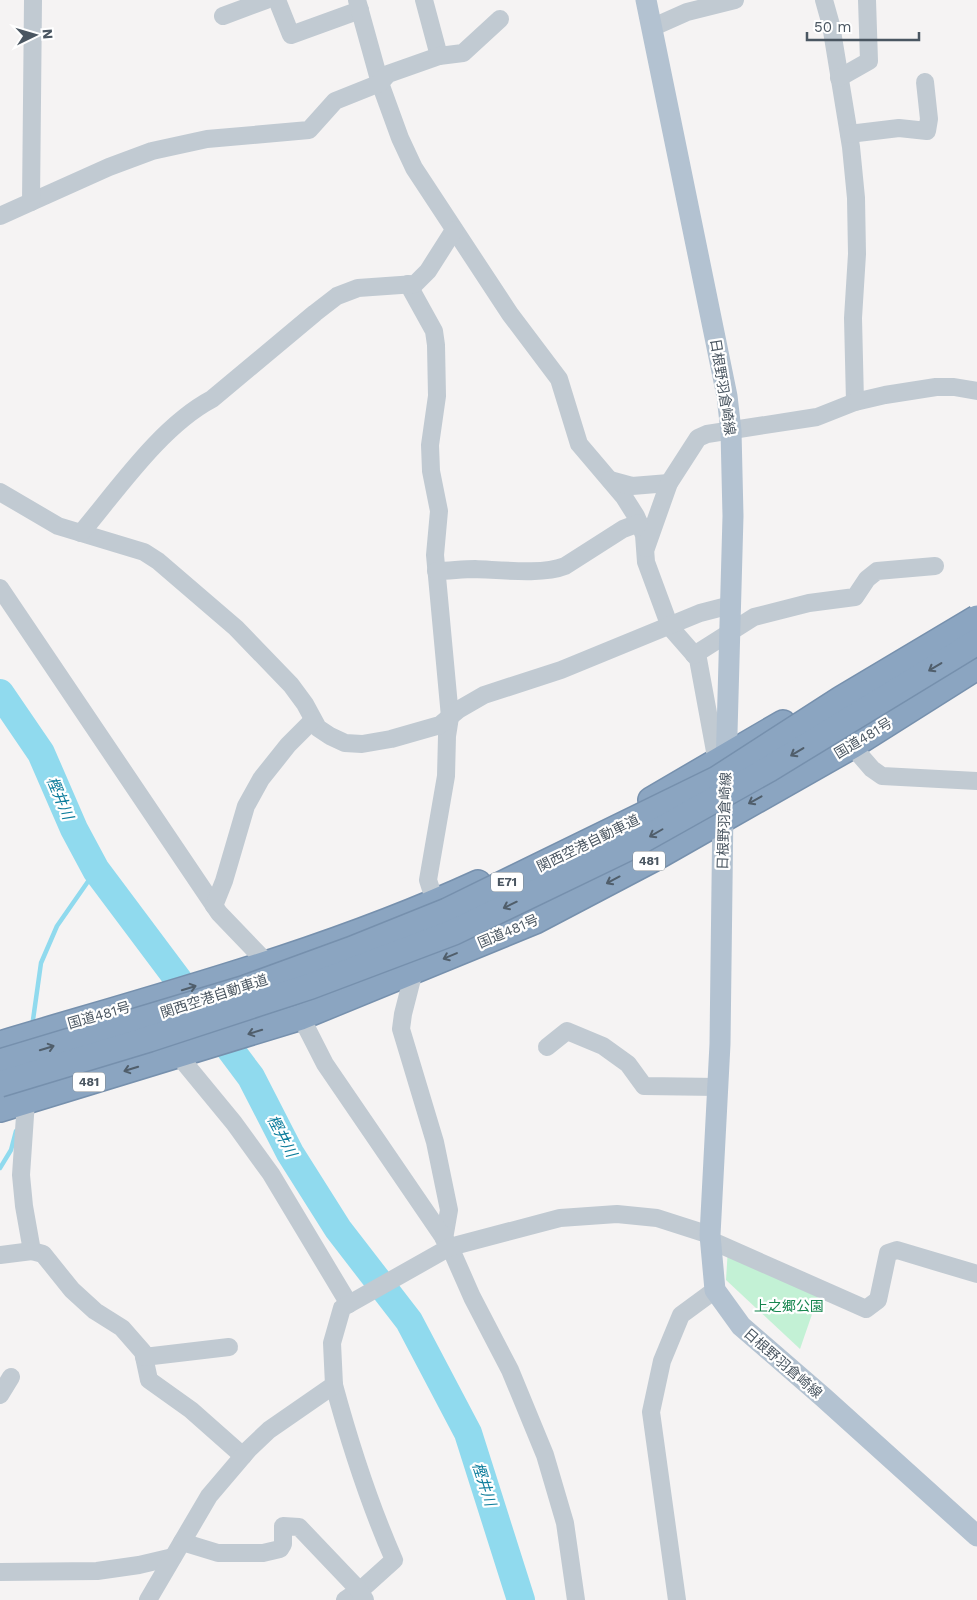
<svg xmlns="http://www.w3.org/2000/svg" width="977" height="1600" font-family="'Work Sans','Noto Sans JP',sans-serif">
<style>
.green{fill:#c3f1d5}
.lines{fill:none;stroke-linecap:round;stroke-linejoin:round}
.stream{stroke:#90daee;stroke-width:4.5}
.river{stroke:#90daee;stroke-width:28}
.highway-casing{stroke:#7690ad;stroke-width:28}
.minor{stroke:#c1cad2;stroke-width:18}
.major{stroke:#b3c2d1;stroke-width:21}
.highway{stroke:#8ba5c1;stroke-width:25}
.highway-bridge-casing{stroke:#7690ad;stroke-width:28;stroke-linecap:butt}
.highway-bridge{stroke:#8ba5c1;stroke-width:25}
.oneway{stroke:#505e6b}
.labels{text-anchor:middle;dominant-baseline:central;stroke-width:4.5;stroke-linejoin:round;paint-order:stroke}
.shield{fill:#fff;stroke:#808990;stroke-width:1}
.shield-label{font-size:12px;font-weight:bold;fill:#4a5661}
.street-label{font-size:14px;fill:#4a5661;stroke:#fff}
.park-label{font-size:14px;fill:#17864f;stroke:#fff}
.water-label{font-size:15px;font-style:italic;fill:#0c7c9b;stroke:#fff}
</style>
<rect width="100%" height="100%" fill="#f5f3f3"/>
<!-- green -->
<path class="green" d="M 728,1248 L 819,1294 L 800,1349 L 726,1280 Z"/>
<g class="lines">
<!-- stream -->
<g class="stream">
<path d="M 32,1027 L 41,963 L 57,926 L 96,870"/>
<path d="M 0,1168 L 11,1150 L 16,1131"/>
</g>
<!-- river -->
<path class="river" d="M 0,693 L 41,753 L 74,829 L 96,870 L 251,1077 L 290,1153 L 338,1229 L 409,1321 L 468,1433 L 521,1600"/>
<!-- highway casing -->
<g class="highway-casing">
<g id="highway">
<path d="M 651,800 L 783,723"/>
<path d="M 0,1044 C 161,996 325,953 478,883"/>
<path d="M 0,1109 L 301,1017 L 535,921 L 653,859 L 852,746 L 977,667"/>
</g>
</g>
<!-- minor -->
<g class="minor">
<path d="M 277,0 L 291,35 L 360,10"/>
<path d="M 357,0 L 380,83 L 400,138 L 414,168 L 510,314 L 559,379 L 579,444 L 624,497 L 636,516 L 644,535 L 646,562 L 670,627 L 698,659 L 717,762"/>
<path d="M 424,0 L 439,56"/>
<path d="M 824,0 L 831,25 L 851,147 L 856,198 L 857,254 L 853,318 L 855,402"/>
<path d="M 223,16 L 266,0"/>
<path d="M 651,28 L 687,12 L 735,0"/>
<path d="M 839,78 L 869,61 L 867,0"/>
<path d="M 849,134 L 899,128 L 927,131 L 929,119 L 925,82"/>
<path d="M 31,202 L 109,167 L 152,151 L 207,139 L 309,130 L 335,101 L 380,83 L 388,74 L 439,56 L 463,53 L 500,19"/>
<path d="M 0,216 L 31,202 L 33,0"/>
<path d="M 408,284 L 434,331 L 436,345 L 437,396 L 430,445 L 431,471 L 439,511 L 435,555 L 450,717 L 447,736 L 446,776 L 428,880 L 435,902"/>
<path d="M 610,480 L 632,486 L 669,483"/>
<path d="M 0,492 L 58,526 L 144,552 L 158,561 L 236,628 L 291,685 L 305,704 L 318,728 L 330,736 L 345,743 L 362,744 L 391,739 L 440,725 L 458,710 L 484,695 L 561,670 L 700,613 L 731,605"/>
<path d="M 81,533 C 118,489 161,426 212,399 L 315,313 L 337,296 L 358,288 L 415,284 L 428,271 L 454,230"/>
<path d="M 646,548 L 669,483 L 698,438 L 707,434 L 817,417 L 855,402 L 885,395 L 936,387 L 954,387 L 977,391"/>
<path d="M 436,571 C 449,571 462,569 475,569 C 501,570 543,575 565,566 L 623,529 L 639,523"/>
<path d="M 0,588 L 219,913 L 268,964"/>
<path d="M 694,655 L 754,617 L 809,603 L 855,597 L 867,579 L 877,571 L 935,566"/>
<path d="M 852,746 L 872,769 L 882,776 L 977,781"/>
<path d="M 214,906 L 224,881 L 246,806 L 261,779 L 288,745 L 313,720"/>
<path d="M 414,971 L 403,1014 L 401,1029 L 435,1142 L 449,1210 L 444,1239"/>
<path d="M 301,1017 L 325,1064 L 450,1247 L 472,1297 L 510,1370 L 545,1455 L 565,1523 L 576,1600"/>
<path d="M 547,1047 L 567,1031 L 603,1046 L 628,1064 L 644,1086 L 718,1087"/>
<path d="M 178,1055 L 234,1123 L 271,1174 L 349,1304"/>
<path d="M 26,1101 L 21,1175 L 24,1206 L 32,1251 L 43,1254 L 72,1290 L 95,1311 L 122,1328 L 143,1352 L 149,1380 L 191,1410 L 243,1456"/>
<path d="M 710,1240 L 866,1309 L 878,1300 L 888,1253 L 897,1250 L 977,1274"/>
<path d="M 0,1255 L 32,1251"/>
<path d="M 144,1357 L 229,1347"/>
<path d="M 334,1385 C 350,1444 369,1503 394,1560 L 364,1587 L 345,1600"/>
<path d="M 0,1395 L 11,1377"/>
<path d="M 182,1542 L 218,1553 L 263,1553 L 280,1549 L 283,1544 L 283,1526 L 299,1527 L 359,1590 L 365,1600"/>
<path d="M 0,1572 L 97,1571 L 139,1565 L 173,1557"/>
<path d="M 148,1600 L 209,1496 L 249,1449 L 269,1430 L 334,1385 L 332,1343 L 342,1308 L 450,1247 L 560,1218 L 617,1214 L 657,1218 L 710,1235"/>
<path d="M 677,1600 L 651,1412 L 662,1361 L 681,1315 L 715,1290"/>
</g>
<!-- major -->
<g class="major">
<path d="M 646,0 L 727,396 L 731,431 L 733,516 L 726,769"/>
<path d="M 723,806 L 720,1044 L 710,1235 L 715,1290 L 741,1326 L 823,1397 L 977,1536"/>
</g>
<!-- highway -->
<use href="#highway" class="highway"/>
<!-- highway-bridge casing -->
<g class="highway-bridge-casing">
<g id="highway-bridge">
<path d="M 0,1062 L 243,989 L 350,950 L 447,911 L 717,779 L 841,699 L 977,618"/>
<path d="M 0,1084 L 149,1039 L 311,986 L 454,932 L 628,848 L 769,769 L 977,642"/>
</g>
</g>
<!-- highway-bridge -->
<use href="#highway-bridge" class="highway-bridge"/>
</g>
<!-- one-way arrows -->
<defs><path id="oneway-shaft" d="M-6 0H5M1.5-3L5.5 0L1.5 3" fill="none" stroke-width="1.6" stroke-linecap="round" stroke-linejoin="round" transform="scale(1.25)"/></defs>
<g class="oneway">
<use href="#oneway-shaft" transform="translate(935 667) rotate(149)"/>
<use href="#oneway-shaft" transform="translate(797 752) rotate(149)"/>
<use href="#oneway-shaft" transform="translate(755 800) rotate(151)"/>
<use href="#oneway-shaft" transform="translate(656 833) rotate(150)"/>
<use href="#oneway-shaft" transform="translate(613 880) rotate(152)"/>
<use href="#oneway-shaft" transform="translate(510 905) rotate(154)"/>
<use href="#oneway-shaft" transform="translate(450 956) rotate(157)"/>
<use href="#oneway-shaft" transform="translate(189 988) rotate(-17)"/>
<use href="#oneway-shaft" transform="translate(255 1032) rotate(163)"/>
<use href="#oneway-shaft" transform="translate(47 1048) rotate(-17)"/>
<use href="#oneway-shaft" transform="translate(131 1069) rotate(163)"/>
</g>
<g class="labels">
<!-- shield labels -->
<g class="shield">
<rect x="633" y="851.5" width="32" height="19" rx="4"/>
<rect x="491" y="872.5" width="32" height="19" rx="4"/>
<rect x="73" y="1072.5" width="32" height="19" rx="4"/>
</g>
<g class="shield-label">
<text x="649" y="861">481</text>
<text x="507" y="882">E71</text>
<text x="89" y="1082">481</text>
</g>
<!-- street labels -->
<g class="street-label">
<text transform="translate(723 387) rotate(81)">日根野羽倉崎線</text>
<text transform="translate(863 738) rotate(-31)">国道481号</text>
<text transform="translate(724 821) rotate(-88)">日根野羽倉崎線</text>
<text transform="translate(588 843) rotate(-26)">関西空港自動車道</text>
<text transform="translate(508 931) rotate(-23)">国道481号</text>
<text transform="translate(214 996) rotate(-18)">関西空港自動車道</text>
<text transform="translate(99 1015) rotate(-16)">国道481号</text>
<text transform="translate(783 1363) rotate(41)">日根野羽倉崎線</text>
</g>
<!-- park labels -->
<g class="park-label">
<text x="789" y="1306">上之郷公園</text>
</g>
<!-- water labels -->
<g class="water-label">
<text transform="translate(60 798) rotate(67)">樫井川</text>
<text transform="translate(282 1136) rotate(62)">樫井川</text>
<text transform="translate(484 1484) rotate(72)">樫井川</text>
</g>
</g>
<!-- north arrow -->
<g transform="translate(35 35) rotate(85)" stroke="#ffffff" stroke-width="4" paint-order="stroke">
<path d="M0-4L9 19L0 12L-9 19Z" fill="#4a5661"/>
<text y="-8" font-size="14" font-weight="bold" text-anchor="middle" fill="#4a5661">N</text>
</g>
<!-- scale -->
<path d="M807 32v8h112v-8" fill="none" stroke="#4a5661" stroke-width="2.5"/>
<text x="814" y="32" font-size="15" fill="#4a5661" stroke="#ffffff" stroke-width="4" paint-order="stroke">50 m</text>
</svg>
